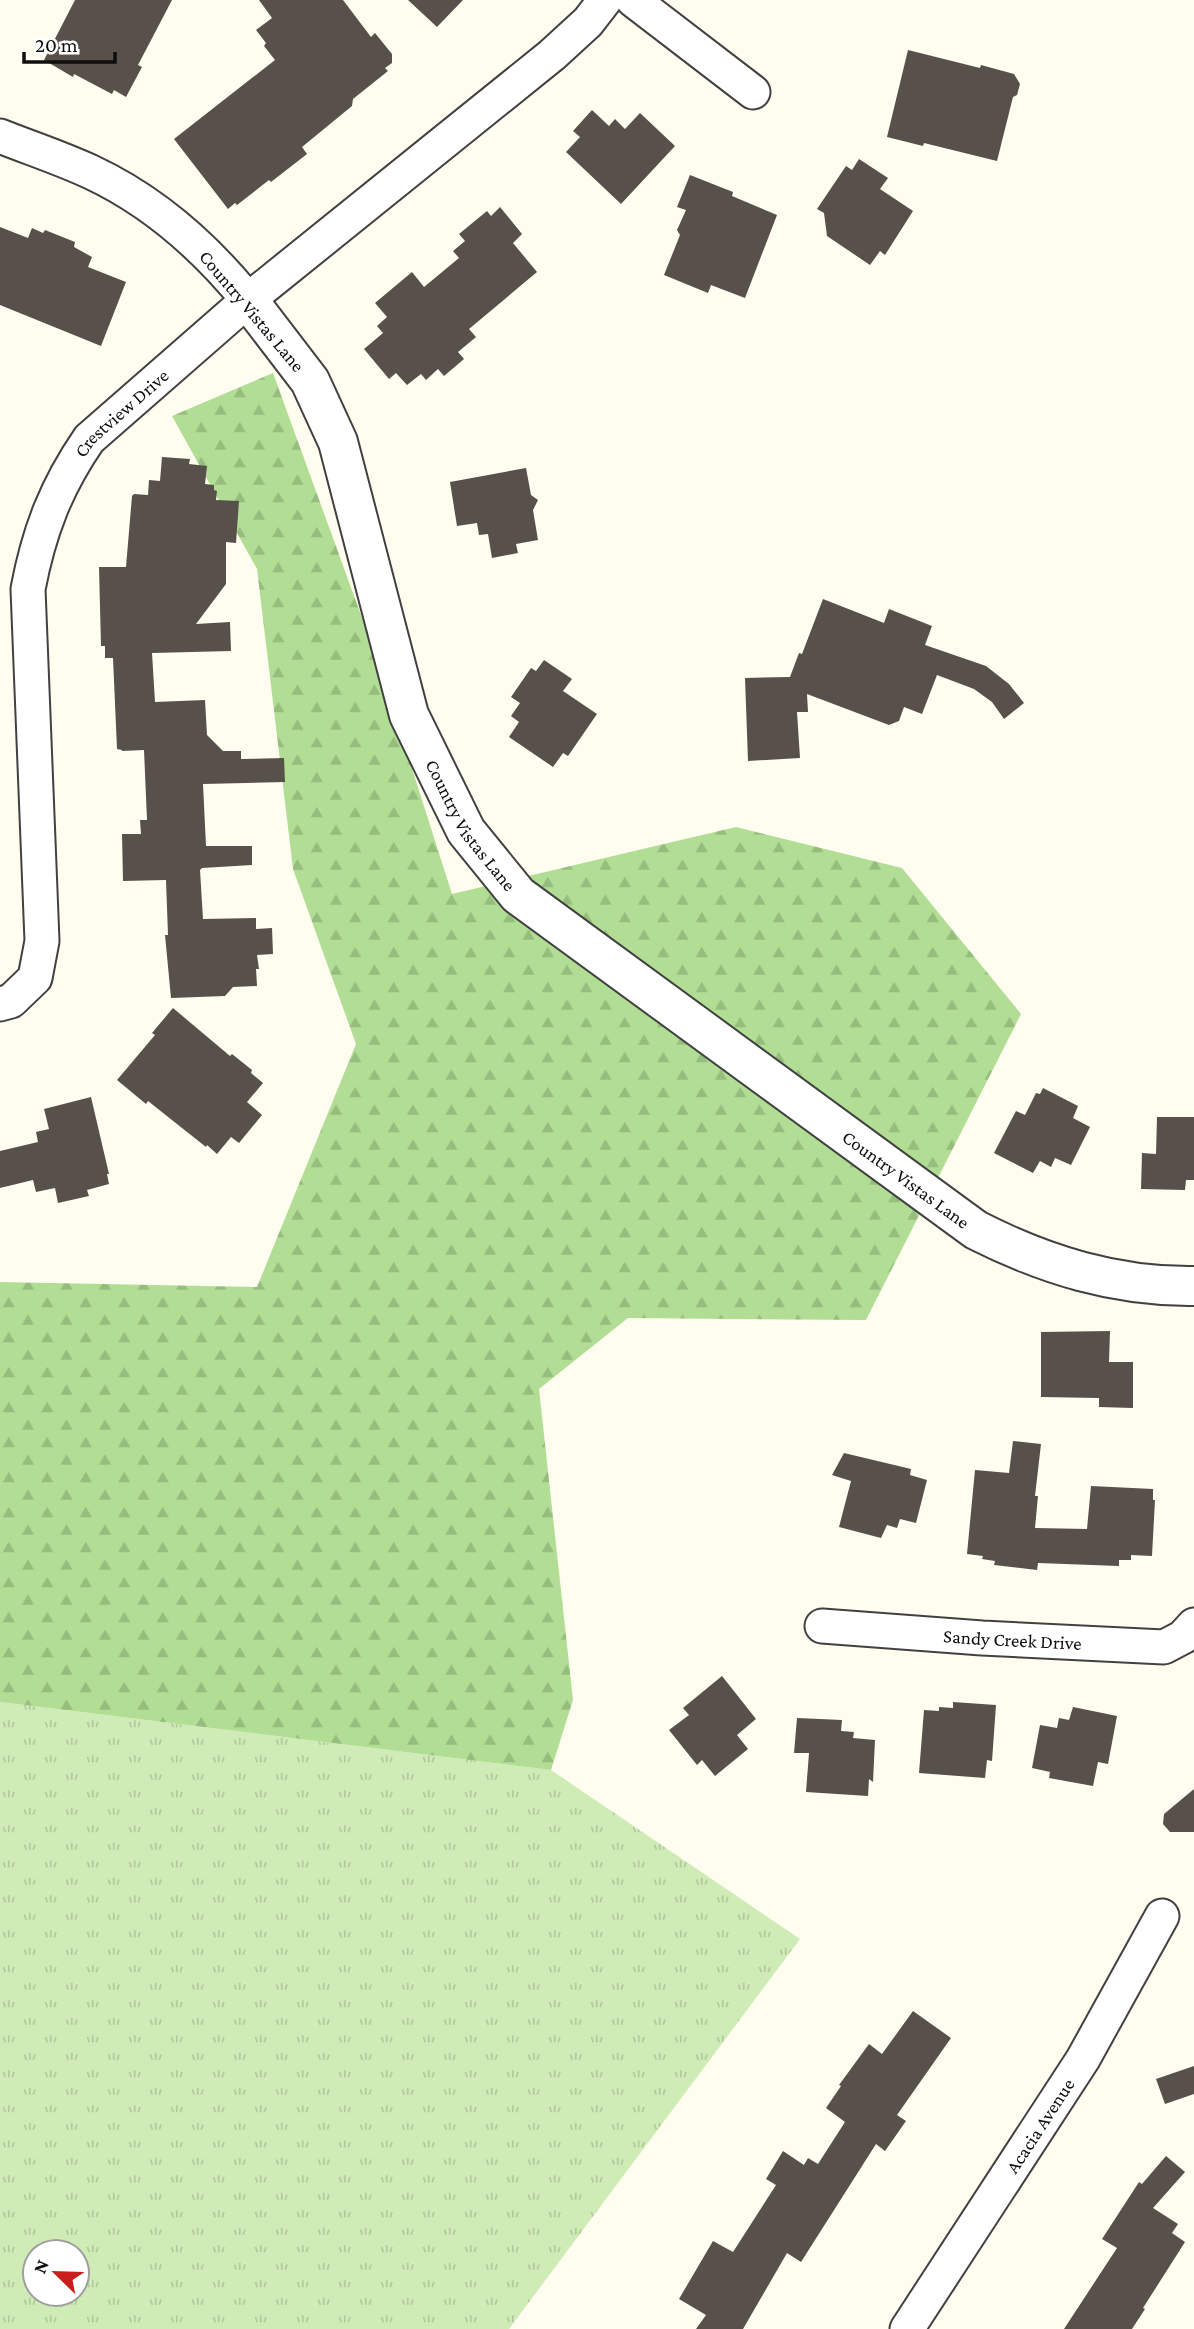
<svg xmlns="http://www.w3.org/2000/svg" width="1194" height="2329" font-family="'Crimson Pro',serif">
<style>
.grass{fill:url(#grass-tufts);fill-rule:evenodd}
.forest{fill:url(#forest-firs)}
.building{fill:#58504a}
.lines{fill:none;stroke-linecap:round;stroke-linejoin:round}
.minor-casing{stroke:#414141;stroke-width:37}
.tertiary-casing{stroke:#414141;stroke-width:42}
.minor{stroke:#fff;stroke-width:33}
.tertiary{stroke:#fff;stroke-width:38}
.labels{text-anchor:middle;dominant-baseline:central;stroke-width:7;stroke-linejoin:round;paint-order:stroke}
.street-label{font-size:19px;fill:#0e0e0e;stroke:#fff}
</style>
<defs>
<pattern id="grass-tufts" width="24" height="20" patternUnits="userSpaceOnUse" patternTransform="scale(1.75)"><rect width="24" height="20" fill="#cfecb6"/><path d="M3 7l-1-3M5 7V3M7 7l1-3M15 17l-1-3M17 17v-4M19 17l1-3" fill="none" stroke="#b1c99b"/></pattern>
<pattern id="forest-firs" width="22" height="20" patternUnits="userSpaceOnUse" patternTransform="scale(1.75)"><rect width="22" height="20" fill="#b1de94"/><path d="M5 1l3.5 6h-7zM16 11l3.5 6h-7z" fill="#97bd7e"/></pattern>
</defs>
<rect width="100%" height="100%" fill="#fffdef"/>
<!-- grass -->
<path class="grass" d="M 0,1702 L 551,1770 L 800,1939 L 509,2329 L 0,2329 ZM 35,2252 L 77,2252 L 77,2294 L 35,2294 Z"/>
<!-- forest -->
<path class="forest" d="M 273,373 L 377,659 L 452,894 L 736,827 L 902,868 L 1021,1014 L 866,1320 L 628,1318 L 539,1389 L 573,1700 L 551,1770 L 0,1702 L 0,1282 L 257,1287 L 356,1044 L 293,869 L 257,569 L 172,416 Z"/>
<!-- building -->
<g class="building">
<path d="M 75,0 L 172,0 L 138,65 L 142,67 L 126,97 L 114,90 L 112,94 L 74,74 L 73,77 L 44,60 Z"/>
<path d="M 259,0 L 343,0 L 371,37 L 375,33 L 392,54 L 392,63 L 385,68 L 388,71 L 353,99 L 352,106 L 302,147 L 307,154 L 271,182 L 269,180 L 237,205 L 235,203 L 228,209 L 174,139 L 275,60 L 264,46 L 266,43 L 256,30 L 272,18 Z"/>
<path d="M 408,0 L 463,0 L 437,27 Z"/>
<path d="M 908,50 L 980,68 L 981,65 L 1014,74 L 1020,84 L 1017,95 L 1013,97 L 997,161 L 924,143 L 923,146 L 887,137 Z"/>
<path d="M 592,110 L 609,126 L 615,119 L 625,129 L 640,113 L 675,146 L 621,204 L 566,152 L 580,137 L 573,131 Z"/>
<path d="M 859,159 L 888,178 L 880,189 L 913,211 L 885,255 L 880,251 L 870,265 L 827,236 L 824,213 L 817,209 L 846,166 L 852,170 Z"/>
<path d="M 690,175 L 733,192 L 732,196 L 777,215 L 745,298 L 711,285 L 708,293 L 664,275 L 680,235 L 677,230 L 686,210 L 677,207 Z"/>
<path d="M 500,207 L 522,234 L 513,243 L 537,272 L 469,329 L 476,337 L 458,352 L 464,359 L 444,376 L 438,369 L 426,380 L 421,374 L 407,385 L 396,373 L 389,379 L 364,349 L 383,333 L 377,326 L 387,317 L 375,303 L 412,272 L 424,287 L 459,258 L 453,251 L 465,241 L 459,234 L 487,211 L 491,216 Z"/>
<path d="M 0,227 L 28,238 L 32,228 L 43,233 L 45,230 L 75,242 L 74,247 L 92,257 L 88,267 L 126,282 L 101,346 L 0,305 Z"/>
<path d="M 162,457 L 190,459 L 189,464 L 207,466 L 205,484 L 214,485 L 214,490 L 217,491 L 216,500 L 239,501 L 236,543 L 226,542 L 226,584 L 196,624 L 230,622 L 231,651 L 152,653 L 155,702 L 205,700 L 207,735 L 223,751 L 241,751 L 241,759 L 284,758 L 285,782 L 203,784 L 206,846 L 252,846 L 252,865 L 202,868 L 200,870 L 203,919 L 256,918 L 256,929 L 272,928 L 273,954 L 257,955 L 259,969 L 256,969 L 257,986 L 233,987 L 225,996 L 171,998 L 165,935 L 168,935 L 166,880 L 123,881 L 122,834 L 141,834 L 140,820 L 147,820 L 144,750 L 122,751 L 122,750 L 117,749 L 113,658 L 105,658 L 105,646 L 101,646 L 99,567 L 126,567 L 132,496 L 134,494 L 148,495 L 149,480 L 160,481 Z"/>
<path d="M 526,468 L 531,495 L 538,500 L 533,510 L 538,540 L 516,544 L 518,553 L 492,558 L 488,534 L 479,535 L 477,523 L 457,526 L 450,482 Z"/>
<path d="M 823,599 L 884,623 L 889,609 L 932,626 L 925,645 L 986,666 L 1009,684 L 1024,703 L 1004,719 L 992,702 L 974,689 L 937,675 L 922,714 L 904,707 L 899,721 L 889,725 L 807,694 L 808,712 L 797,712 L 800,758 L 748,761 L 745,678 L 790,677 L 799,653 L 802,654 Z"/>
<path d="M 544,660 L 572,679 L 563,691 L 597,714 L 568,756 L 563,753 L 553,767 L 509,737 L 519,722 L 511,716 L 520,703 L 511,697 L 531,668 L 536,671 Z"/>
<path d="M 173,1008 L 230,1056 L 232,1054 L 252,1070 L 251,1073 L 263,1083 L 247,1102 L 262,1115 L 239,1143 L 231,1137 L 217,1154 L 207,1145 L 206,1147 L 148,1101 L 146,1104 L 117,1080 L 155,1035 L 152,1033 Z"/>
<path d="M 1043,1088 L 1078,1106 L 1073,1118 L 1090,1127 L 1071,1165 L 1055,1158 L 1051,1167 L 1040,1161 L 1033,1173 L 994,1153 L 1016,1111 L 1025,1115 L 1036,1093 L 1040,1094 Z"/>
<path d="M 91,1097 L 109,1174 L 107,1174 L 109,1184 L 87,1190 L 89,1196 L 58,1203 L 55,1188 L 36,1192 L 33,1180 L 0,1188 L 0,1151 L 38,1142 L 36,1132 L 49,1129 L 44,1109 Z"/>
<path d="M 1157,1117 L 1194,1117 L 1194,1180 L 1186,1180 L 1185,1190 L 1141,1189 L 1142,1153 L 1156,1154 Z"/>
<path d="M 1110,1331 L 1109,1362 L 1133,1362 L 1133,1408 L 1099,1407 L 1099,1398 L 1041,1397 L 1041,1332 Z"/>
<path d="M 1013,1441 L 1041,1444 L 1035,1496 L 1038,1496 L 1035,1528 L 1087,1529 L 1091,1486 L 1153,1489 L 1153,1500 L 1155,1500 L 1152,1556 L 1131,1555 L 1131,1560 L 1119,1560 L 1119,1566 L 1038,1563 L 1037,1570 L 994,1565 L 995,1561 L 982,1559 L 983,1556 L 967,1554 L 975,1470 L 1009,1473 Z"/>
<path d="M 844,1453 L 911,1469 L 910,1475 L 927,1480 L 916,1523 L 900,1519 L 897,1528 L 887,1525 L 881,1538 L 839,1527 L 851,1481 L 832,1475 Z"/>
<path d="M 722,1676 L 756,1719 L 737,1735 L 748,1749 L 715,1776 L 702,1760 L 697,1765 L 669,1730 L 689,1715 L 683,1708 Z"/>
<path d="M 953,1702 L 996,1705 L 992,1761 L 987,1760 L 985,1778 L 919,1773 L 924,1710 L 939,1711 L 939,1707 L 953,1708 Z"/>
<path d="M 1073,1707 L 1117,1716 L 1108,1764 L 1098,1762 L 1093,1786 L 1049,1778 L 1050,1772 L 1032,1768 L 1040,1725 L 1057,1728 L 1059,1718 L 1069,1720 Z"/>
<path d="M 797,1718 L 842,1720 L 841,1731 L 854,1732 L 853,1738 L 875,1740 L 873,1782 L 869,1779 L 868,1796 L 806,1792 L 809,1753 L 794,1753 Z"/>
<path d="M 1194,1789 L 1194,1832 L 1170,1832 L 1163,1824 L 1164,1814 Z"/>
<path d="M 913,2011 L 951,2038 L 897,2115 L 906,2121 L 885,2151 L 876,2144 L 801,2262 L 787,2253 L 743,2329 L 696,2329 L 706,2315 L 679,2299 L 713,2241 L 733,2252 L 776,2185 L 766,2179 L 783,2151 L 804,2165 L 808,2158 L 818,2164 L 845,2122 L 826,2108 L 841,2086 L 839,2085 L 869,2044 L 882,2054 Z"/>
<path d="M 1194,2066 L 1194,2094 L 1165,2104 L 1156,2079 Z"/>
<path d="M 1166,2156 L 1185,2172 L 1153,2208 L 1178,2224 L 1172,2233 L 1185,2242 L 1143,2308 L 1145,2309 L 1132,2329 L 1064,2329 L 1117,2248 L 1102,2239 L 1139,2182 L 1142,2184 Z"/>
</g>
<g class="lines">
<!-- minor casing -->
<g class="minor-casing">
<g id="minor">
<path d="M 633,0 L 753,92"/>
<path d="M 0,136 C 30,148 61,158 91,172 C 153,201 205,247 248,300"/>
<path id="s1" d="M 0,1004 L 11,1001 L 35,978 L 42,941 L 28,589 C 39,531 56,487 89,439 L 248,300 L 552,55 L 588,22 L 605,0"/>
<path id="s2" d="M 822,1626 L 982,1638 L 1164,1647 L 1183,1637 L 1194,1625"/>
<path id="s3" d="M 907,2329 L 1083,2059 L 1162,1916"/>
</g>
</g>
<!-- tertiary casing -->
<g class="tertiary-casing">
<g id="tertiary">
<path id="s4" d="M 248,300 L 310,381 L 338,442 L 409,715 L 466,831 L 518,895 L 976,1230 C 1045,1265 1116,1287 1194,1286"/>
</g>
</g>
<!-- minor -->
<use href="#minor" class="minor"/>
<!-- tertiary -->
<use href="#tertiary" class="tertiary"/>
</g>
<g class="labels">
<!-- street labels -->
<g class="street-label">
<text transform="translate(252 311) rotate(50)">Country Vistas Lane</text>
<text stroke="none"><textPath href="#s1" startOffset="639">Crestview Drive</textPath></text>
<text stroke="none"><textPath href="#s4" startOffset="578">Country Vistas Lane</textPath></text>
<text stroke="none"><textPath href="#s4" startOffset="1144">Country Vistas Lane</textPath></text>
<text stroke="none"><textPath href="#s2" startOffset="191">Sandy Creek Drive</textPath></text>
<text stroke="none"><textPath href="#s3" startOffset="243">Acacia Avenue</textPath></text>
</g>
</g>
<!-- north arrow -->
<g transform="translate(56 2273) rotate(293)"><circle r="33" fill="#ffffff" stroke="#9f9f9f" stroke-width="2"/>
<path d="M0-5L12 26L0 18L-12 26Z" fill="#c81f1c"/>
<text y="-10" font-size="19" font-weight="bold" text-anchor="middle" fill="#0e0e0e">N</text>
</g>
<!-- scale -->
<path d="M24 52v10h91v-10" fill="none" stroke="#0e0e0e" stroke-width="3.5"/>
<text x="35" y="52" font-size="21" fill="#0e0e0e" stroke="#ffffff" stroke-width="5" paint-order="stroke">20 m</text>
</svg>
